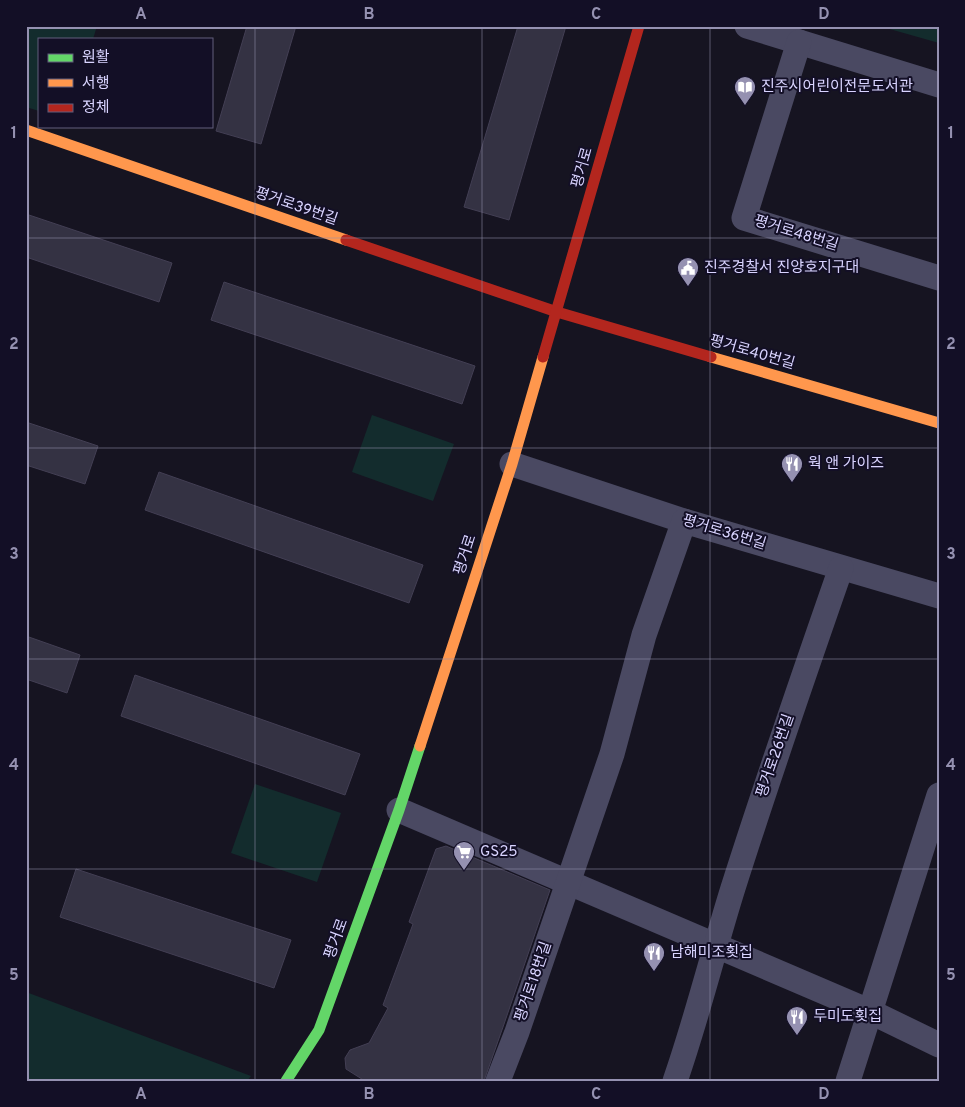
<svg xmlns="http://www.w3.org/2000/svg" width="965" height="1107" font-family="Overpass,'Noto Sans KR',sans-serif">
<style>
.green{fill:#132c2d}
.building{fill:#343243;stroke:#433f54}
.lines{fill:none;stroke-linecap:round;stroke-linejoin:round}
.street{stroke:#4a4962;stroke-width:25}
.fast{stroke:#63d668;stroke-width:11}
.slow{stroke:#ff974d;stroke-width:11}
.jam{stroke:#b3261e;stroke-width:11}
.grid{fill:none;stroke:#9591b1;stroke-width:1;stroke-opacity:0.55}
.labels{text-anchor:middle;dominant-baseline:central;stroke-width:4;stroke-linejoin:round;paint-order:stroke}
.poi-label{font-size:15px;fill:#d9d4ff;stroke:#130f26;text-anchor:start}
.street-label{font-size:15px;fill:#d9d4ff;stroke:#130f26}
.neatline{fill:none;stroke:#9591b1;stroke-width:2}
.grid-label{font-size:16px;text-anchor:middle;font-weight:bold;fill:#9591b1}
</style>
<rect width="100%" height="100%" fill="#161421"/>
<!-- green -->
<g class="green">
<path d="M 26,26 L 97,26 L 93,39 L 39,39 L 39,111 L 26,107 Z"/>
<path d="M 879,26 L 939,26 L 939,43 Z"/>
<path d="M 372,415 L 454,444 L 433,501 L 352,472 Z"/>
<path d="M 255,784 L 341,813 L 317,882 L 231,853 Z"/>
<path d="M 26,992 L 251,1076 L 247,1081 L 26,1081 Z"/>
</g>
<!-- building -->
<g class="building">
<path d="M 247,26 L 296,26 L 261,144 L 216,131 Z"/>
<path d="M 518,26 L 566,26 L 509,220 L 464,207 Z"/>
<path d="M 26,214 L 172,263 L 159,302 L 26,257 Z"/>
<path d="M 224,282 L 475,366 L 462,404 L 211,320 Z"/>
<path d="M 26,422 L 98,446 L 85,484 L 26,465 Z"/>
<path d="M 159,472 L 423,565 L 409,603 L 145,510 Z"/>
<path d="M 26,636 L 80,655 L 67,693 L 26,679 Z"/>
<path d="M 135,675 L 360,754 L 345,795 L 121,716 Z"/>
<path d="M 446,846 L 550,890 L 503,1027 L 484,1081 L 365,1081 L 346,1069 L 345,1058 L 350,1050 L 369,1043 L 388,1008 L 383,1005 L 413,924 L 409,922 L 436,849 Z"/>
<path d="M 76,869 L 291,940 L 274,988 L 60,917 Z"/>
</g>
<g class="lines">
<!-- street -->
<g class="street">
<path d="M 747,26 L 939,85"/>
<path d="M 799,42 L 744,218 L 939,278"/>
<path d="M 512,464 L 684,521 L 939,596"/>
<path d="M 399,810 L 871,1012 L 939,1045"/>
<path d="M 498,1081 L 517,1032 L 612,754 L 644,635 L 684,521"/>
<path d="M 675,1081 C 697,1018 713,952 733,888 C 767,781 804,674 841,568"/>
<path d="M 848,1081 L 939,795"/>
</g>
<!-- fast -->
<path class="fast" d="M 286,1081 L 319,1030 L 399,810 L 420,746"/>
<!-- slow -->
<g class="slow">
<path d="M 26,130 L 346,240"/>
<path d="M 711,357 L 939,423"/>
<path d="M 420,746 L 512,464 L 543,357"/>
</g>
<!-- jam -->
<g class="jam">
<path d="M 346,240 L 557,312 L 711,357"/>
<path d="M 543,357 L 639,26"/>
</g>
</g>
<!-- grid -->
<path class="grid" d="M 255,26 L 255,1081M 482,26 L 482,1081M 710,26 L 710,1081M 26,238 L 939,238M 26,448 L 939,448M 26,659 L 939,659M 26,869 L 939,869"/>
<!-- icons -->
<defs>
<g id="library-pin" transform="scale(1.125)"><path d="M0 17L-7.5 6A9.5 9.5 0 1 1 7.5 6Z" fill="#9591b1" stroke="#130f26"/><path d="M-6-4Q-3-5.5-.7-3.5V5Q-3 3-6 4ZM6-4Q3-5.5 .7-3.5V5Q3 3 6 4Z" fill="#fff"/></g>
<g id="civic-pin" transform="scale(1.125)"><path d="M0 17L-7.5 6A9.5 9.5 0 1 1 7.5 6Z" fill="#9591b1" stroke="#130f26"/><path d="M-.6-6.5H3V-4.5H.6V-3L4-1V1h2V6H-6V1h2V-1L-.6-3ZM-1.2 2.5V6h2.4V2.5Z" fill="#fff"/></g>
<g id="restaurant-pin" transform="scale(1.125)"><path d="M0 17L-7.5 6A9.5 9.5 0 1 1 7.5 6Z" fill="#9591b1" stroke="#130f26"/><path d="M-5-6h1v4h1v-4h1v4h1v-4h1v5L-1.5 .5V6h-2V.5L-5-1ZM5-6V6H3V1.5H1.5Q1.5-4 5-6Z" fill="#fff"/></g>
<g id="supermarket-pin" transform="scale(1.125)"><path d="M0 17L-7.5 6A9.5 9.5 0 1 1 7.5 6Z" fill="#9591b1" stroke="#130f26"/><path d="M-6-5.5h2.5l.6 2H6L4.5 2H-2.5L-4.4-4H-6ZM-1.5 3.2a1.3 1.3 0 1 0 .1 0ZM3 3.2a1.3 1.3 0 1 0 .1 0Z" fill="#fff"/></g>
</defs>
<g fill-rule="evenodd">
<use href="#library-pin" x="745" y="87"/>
<use href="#civic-pin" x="688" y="268"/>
<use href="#restaurant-pin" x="792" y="464"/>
<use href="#supermarket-pin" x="464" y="852"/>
<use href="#restaurant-pin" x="654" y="953"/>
<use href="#restaurant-pin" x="797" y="1017"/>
</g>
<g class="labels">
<!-- poi labels -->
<g class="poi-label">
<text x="761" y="87">진주시어린이전문도서관</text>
<text x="704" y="268">진주경찰서 진양호지구대</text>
<text x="808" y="464">웍 앤 가이즈</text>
<text x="480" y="852">GS25</text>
<text x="670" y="953">남해미조횟집</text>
<text x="813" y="1017">두미도횟집</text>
</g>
<!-- street labels -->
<g class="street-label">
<text transform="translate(583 168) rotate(-74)">평거로</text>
<text transform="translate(296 207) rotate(19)">평거로39번길</text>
<text transform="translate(796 234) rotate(17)">평거로48번길</text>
<text transform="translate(752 353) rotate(16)">평거로40번길</text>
<text transform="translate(724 533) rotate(17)">평거로36번길</text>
<text transform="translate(466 555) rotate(-72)">평거로</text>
<text transform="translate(776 756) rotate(-71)">평거로26번길</text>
<text transform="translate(337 939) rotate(-70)">평거로</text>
<text transform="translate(534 982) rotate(-71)">평거로18번길</text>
</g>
</g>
<!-- border -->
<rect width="965" height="1107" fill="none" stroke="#130f26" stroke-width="55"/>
<!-- legend -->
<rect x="38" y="38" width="175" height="90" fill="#130f26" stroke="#625e7d"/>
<rect x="48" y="54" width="25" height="8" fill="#63d668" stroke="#625e7d"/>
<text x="82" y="62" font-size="15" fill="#d9d4ff">원활</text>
<rect x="48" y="79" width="25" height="8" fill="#ff974d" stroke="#625e7d"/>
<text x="82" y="88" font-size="15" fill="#d9d4ff">서행</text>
<rect x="48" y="104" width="25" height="8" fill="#b3261e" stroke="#625e7d"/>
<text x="82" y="112" font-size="15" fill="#d9d4ff">정체</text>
<rect x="28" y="28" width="910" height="1052" class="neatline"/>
<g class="grid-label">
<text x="141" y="19">A</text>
<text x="369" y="19">B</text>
<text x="596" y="19">C</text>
<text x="824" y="19">D</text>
<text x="14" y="138">1</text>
<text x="951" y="138">1</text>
<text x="14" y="349">2</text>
<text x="951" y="349">2</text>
<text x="14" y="559">3</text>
<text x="951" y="559">3</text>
<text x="14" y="770">4</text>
<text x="951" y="770">4</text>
<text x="14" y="980">5</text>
<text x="951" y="980">5</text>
<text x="141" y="1099">A</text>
<text x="369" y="1099">B</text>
<text x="596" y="1099">C</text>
<text x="824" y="1099">D</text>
</g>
</svg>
